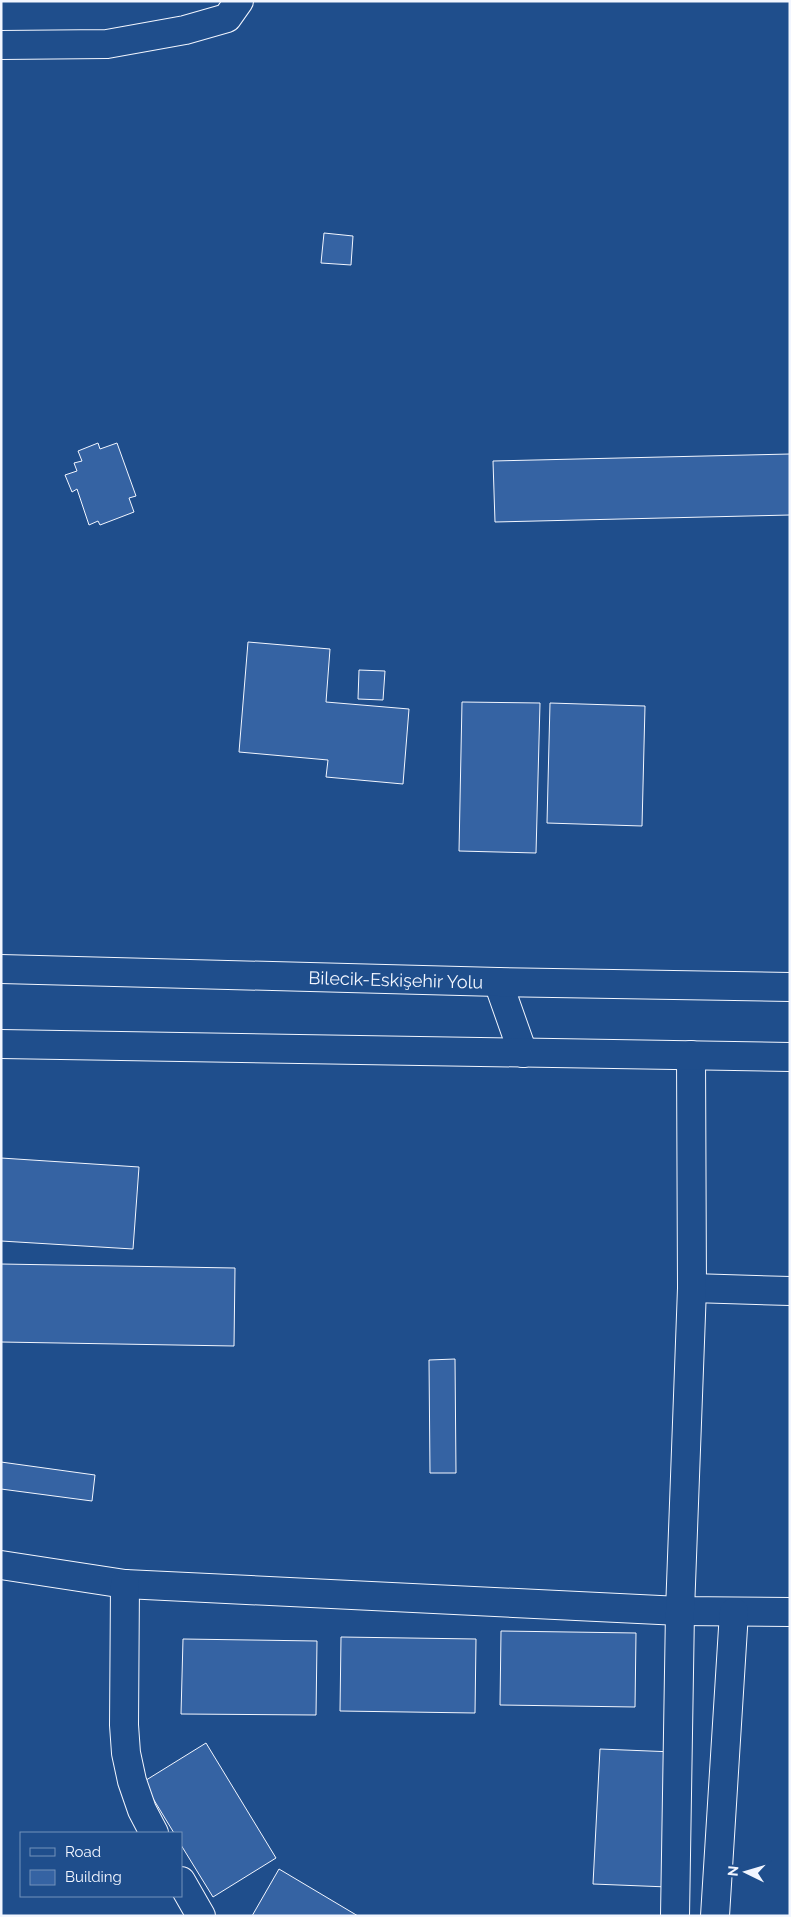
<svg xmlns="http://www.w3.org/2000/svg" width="791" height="1917" font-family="Raleway,sans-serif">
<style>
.building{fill:#3563a3;stroke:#f2f6ff}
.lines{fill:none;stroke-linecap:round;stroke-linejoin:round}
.minor-casing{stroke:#f2f6ff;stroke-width:30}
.major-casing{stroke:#f2f6ff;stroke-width:30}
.minor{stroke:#1f4e8c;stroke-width:28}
.major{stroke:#1f4e8c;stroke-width:28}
.labels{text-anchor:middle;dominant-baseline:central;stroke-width:4;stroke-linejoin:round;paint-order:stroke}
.street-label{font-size:18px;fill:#f2f6ff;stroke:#1f4e8c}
</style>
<rect width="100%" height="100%" fill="#1f4e8c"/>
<!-- building -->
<g class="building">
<path d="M 324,233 L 353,236 L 351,265 L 321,263 Z"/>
<path d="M 98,443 L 100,449 L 117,443 L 136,496 L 129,498 L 134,512 L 100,525 L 98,521 L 89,525 L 77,489 L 72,492 L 65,475 L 77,471 L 74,463 L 82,461 L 78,451 Z"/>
<path d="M 790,454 L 790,515 L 495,522 L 493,461 Z"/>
<path d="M 248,642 L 330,649 L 326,702 L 409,709 L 403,784 L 326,777 L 328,760 L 239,752 Z"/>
<path d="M 359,670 L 385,671 L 383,700 L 358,699 Z"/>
<path d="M 462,702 L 540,703 L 536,853 L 459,851 Z"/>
<path d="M 550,703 L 645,706 L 642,826 L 547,823 Z"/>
<path d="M 1,1158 L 139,1167 L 133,1249 L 1,1241 Z"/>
<path d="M 1,1264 L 235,1268 L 234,1346 L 1,1342 Z"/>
<path d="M 455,1359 L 456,1473 L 430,1473 L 429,1360 Z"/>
<path d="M 1,1462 L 95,1475 L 92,1501 L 1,1489 Z"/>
<path d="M 501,1631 L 636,1633 L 635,1707 L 500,1705 Z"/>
<path d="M 341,1637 L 476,1639 L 475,1713 L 340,1711 Z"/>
<path d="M 183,1639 L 317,1641 L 316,1715 L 181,1714 Z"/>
<path d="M 206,1743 L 276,1858 L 213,1897 L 181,1845 L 181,1833 L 174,1833 L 143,1782 Z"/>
<path d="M 600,1749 L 674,1752 L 668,1887 L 593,1884 Z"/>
<path d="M 279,1869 L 358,1916 L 252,1916 Z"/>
</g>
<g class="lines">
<!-- minor casing -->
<g class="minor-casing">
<g id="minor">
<path d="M 1,45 L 107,44 L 185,30 L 227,18 L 239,1"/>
<path d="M 498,982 L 523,1053"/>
<path d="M 692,1288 L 790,1291"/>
<path d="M 1,1565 L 125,1584 L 680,1611 L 790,1612"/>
<path d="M 125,1584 L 124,1725 L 126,1753 L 132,1781 L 142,1810 L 154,1833"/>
<path d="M 181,1881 L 201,1916"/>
<path d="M 675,1916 L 680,1611 L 692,1288 L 691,1055"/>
<path d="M 715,1916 L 734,1612"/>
</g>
</g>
<!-- major casing -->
<g class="major-casing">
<g id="major">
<path id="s1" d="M 1,969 L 498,982 L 790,987"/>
<path d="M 1,1044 L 790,1057"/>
</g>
</g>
<!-- minor -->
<use href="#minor" class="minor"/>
<!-- major -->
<use href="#major" class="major"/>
</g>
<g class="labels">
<!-- street labels -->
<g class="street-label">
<text stroke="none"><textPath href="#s1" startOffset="395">Bilecik-Eskişehir Yolu</textPath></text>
</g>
</g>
<!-- border -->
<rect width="791" height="1917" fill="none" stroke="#f2f6ff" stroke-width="5"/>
<!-- legend -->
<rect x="20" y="1832" width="162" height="65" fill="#1f4e8c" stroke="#7391ba"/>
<rect x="30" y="1848" width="25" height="8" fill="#1f4e8c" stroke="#7391ba"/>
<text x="65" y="1857" font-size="15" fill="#f2f6ff">Road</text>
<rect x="30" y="1870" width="25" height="15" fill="#3563a3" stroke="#7391ba"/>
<text x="65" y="1882" font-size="15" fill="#f2f6ff">Building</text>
<!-- north arrow -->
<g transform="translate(746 1872) rotate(275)" stroke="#1f4e8c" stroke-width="4" paint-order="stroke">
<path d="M0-4L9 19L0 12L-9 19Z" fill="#f2f6ff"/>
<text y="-8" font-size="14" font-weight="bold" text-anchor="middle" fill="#f2f6ff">N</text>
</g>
</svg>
